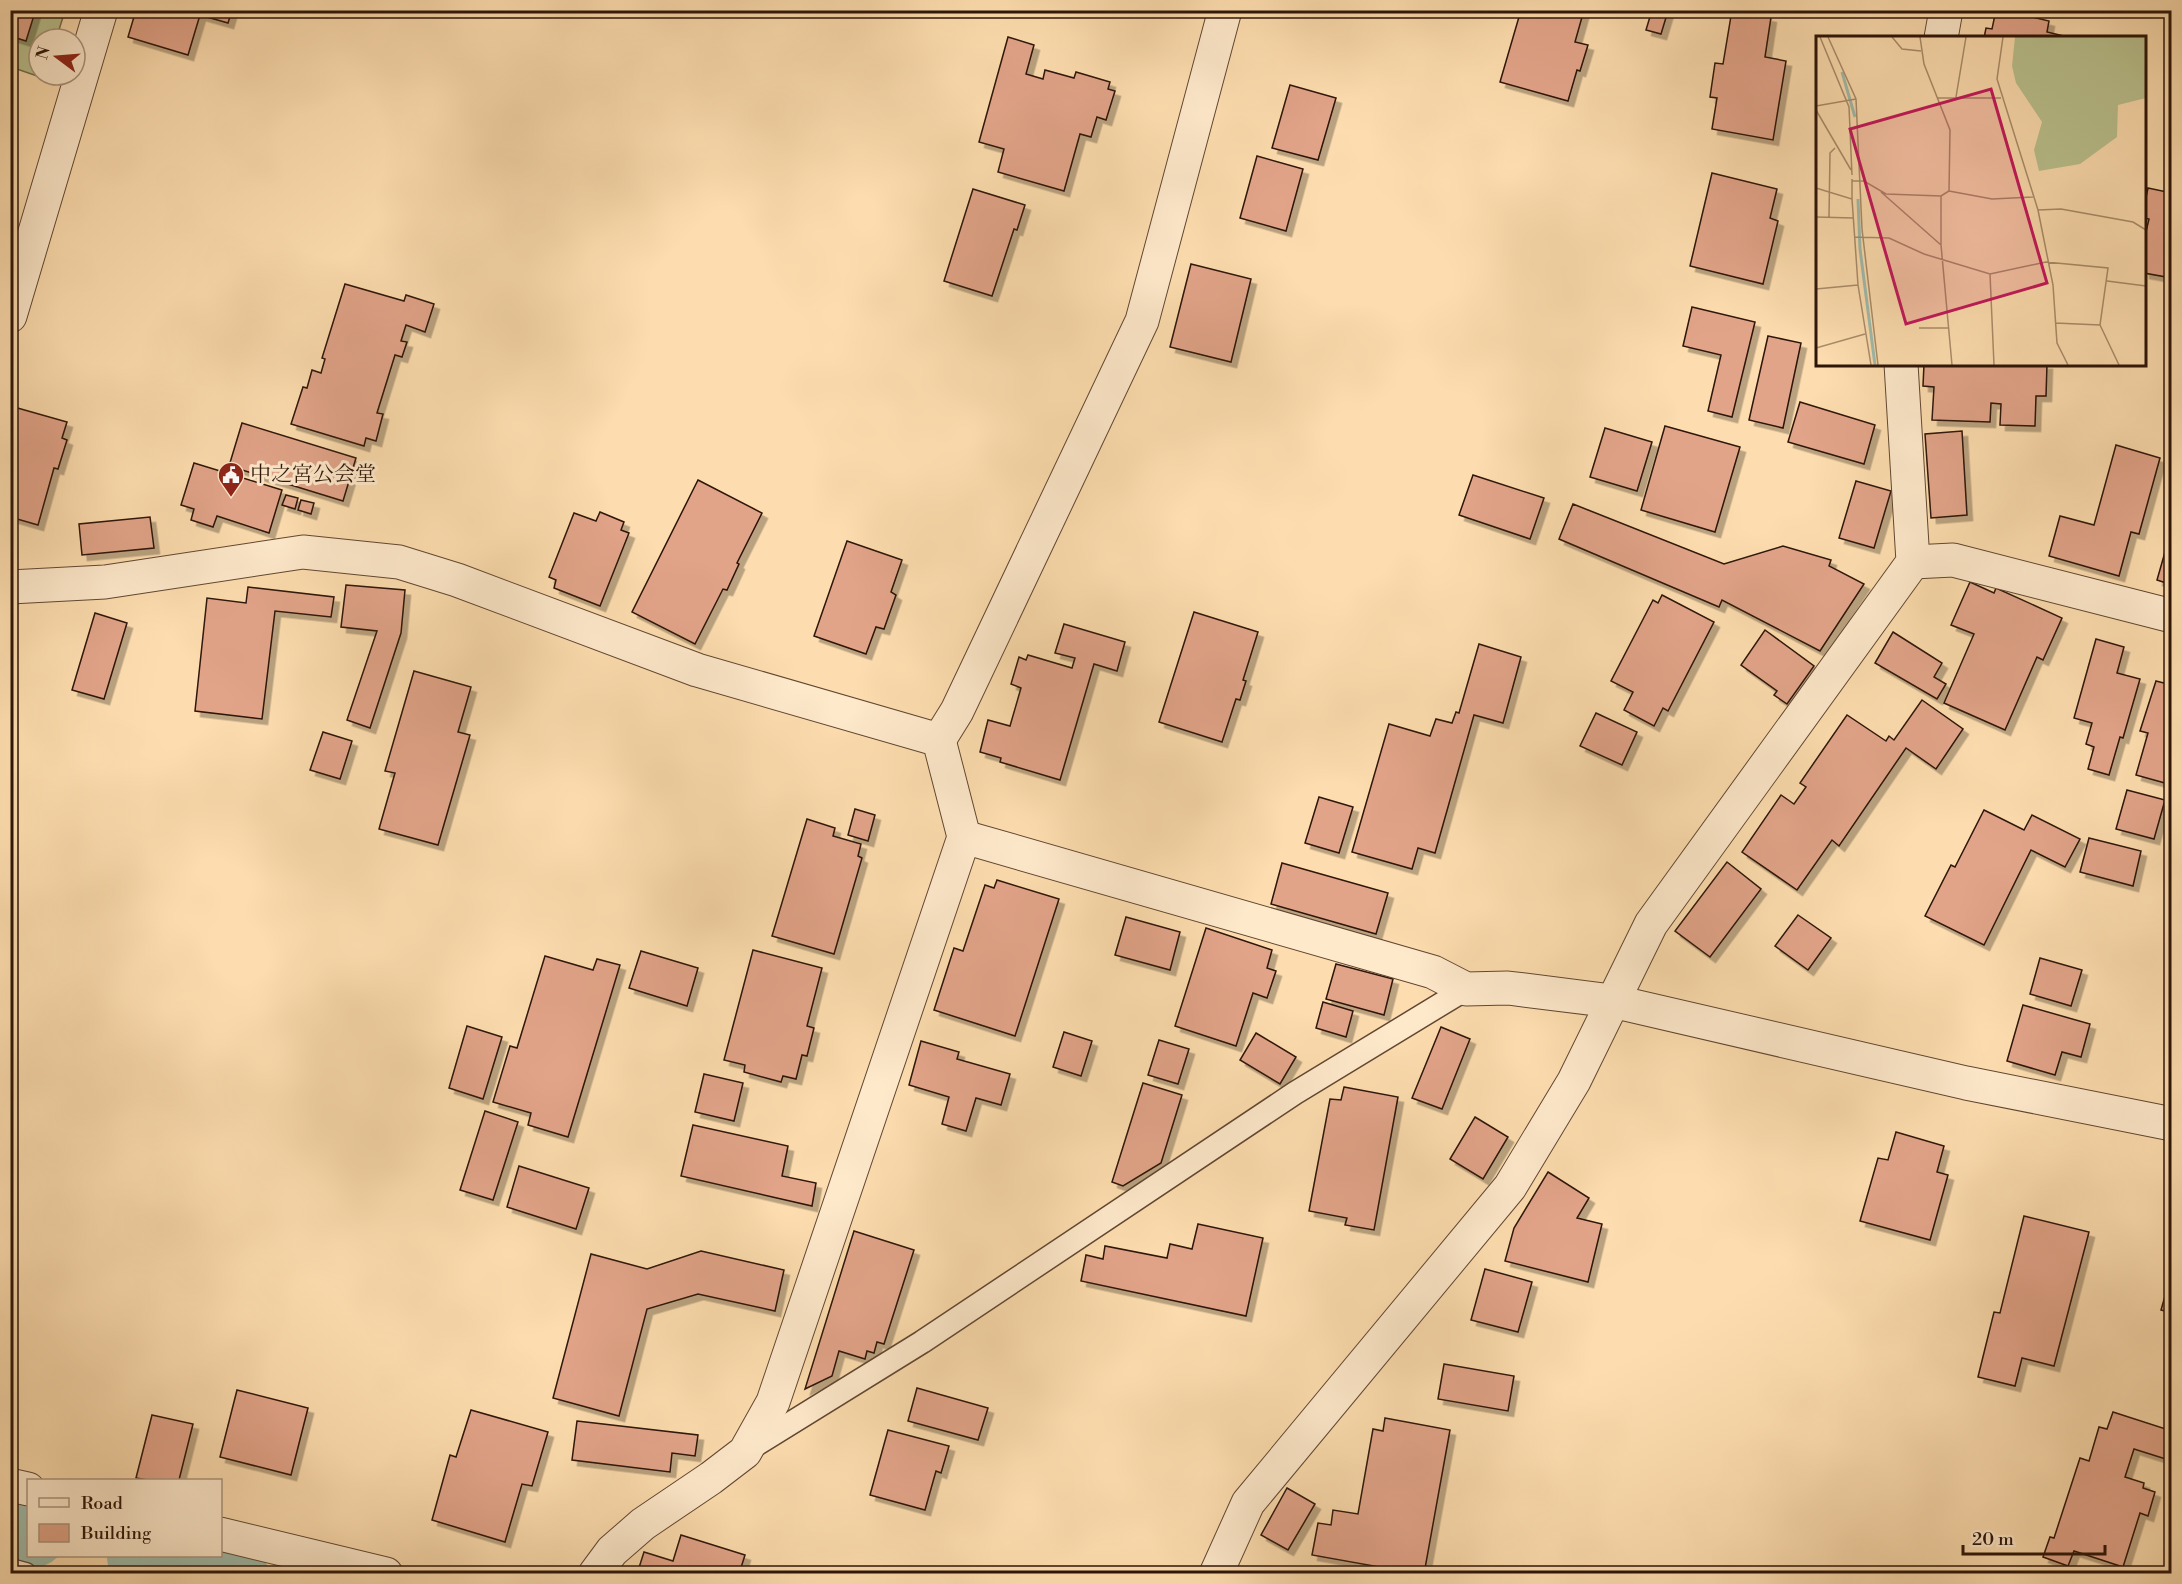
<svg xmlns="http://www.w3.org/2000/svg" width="2182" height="1584" font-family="'Libre Bodoni','Noto Serif JP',serif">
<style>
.green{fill:#bac28f;stroke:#746c4c;stroke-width:1.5}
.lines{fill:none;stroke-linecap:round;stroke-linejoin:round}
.river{stroke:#9fbcab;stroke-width:86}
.building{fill:#e2a489;stroke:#2d1508;stroke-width:1.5;filter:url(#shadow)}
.lane-casing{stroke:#614732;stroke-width:25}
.street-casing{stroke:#614732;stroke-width:35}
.lane{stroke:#fee9cb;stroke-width:22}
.street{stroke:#fee9cb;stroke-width:33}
.labels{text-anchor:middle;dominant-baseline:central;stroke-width:6;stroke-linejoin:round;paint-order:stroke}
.poi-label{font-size:21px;fill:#2d1508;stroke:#fee9cb;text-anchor:start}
.inset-river{fill:none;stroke:#9fbcab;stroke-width:3}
.inset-road{fill:none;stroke:#aa8d6c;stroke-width:1.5}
.view{fill:#c2185b;fill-opacity:0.15;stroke:#c2185b;stroke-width:3}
.inset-edge{fill:none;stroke:#2d1508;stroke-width:3}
</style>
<defs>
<filter id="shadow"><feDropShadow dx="5.5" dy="5.5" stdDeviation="0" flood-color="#0004"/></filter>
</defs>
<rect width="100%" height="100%" fill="#fdddaf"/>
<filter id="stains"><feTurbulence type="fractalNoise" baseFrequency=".00333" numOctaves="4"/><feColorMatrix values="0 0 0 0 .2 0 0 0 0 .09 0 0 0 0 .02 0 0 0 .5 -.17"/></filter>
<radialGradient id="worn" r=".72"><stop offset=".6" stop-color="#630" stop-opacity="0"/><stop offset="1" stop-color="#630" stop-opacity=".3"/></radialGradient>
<!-- green -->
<path class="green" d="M 11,11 L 65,11 L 56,39 L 39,39 L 39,75 L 44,75 L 43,78 L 11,67 Z"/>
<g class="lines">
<!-- river -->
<g class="river">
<path d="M 10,1522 L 28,1526"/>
<path d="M 150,1556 L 225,1574"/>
</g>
</g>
<!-- building -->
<g class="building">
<path d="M 10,10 L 35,12 L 26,41 L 10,36 Z"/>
<path d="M 136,10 L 232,10 L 228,23 L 200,15 L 188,55 L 128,37 Z"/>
<path d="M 1521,10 L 1584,10 L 1575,42 L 1588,45 L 1580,71 L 1577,70 L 1568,101 L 1500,82 Z"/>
<path d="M 1652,10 L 1668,11 L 1661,34 L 1646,30 Z"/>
<path d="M 1732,10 L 1766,10 L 1765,16 L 1771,17 L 1765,57 L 1786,61 L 1773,140 L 1712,129 L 1717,98 L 1710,97 L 1715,63 L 1723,64 Z"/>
<path d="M 1996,10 L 2034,10 L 2032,17 L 2049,21 L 2047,32 L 2072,38 L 1984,38 L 1986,28 L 1992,29 Z"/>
<path d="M 1008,37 L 1034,45 L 1026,74 L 1043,79 L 1045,70 L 1074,78 L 1076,72 L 1110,82 L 1108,89 L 1115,91 L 1106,120 L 1097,117 L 1091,137 L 1080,134 L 1064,191 L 998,172 L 1004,149 L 979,142 Z"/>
<path d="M 1290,85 L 1336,98 L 1318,160 L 1272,148 Z"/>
<path d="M 1257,156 L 1303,169 L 1286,231 L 1240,218 Z"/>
<path d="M 1712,173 L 1777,189 L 1770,218 L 1778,221 L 1763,284 L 1690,266 Z"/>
<path d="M 2148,188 L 2172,193 L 2172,278 L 2144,273 L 2144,240 L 2149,219 L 2144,218 L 2144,207 Z"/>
<path d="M 973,189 L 1025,205 L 1017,230 L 1014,229 L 992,296 L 944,281 Z"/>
<path d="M 1191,264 L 1251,279 L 1231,362 L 1170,347 Z"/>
<path d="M 345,284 L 404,301 L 406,295 L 434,304 L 425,332 L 406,325 L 401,341 L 407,342 L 402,357 L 395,355 L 377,413 L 383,414 L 376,441 L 366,438 L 364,446 L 291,424 L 303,387 L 307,388 L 312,370 L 321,373 L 325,359 L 322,358 Z"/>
<path d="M 1692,307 L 1755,322 L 1732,417 L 1708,411 L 1721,355 L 1683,346 Z"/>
<path d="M 1768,336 L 1801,343 L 1783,428 L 1749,420 Z"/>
<path d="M 1924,364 L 2047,364 L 2046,396 L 2036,396 L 2035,426 L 2000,425 L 2001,404 L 1991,403 L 1990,422 L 1932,420 L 1934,387 L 1923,386 Z"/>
<path d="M 1800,402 L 1875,425 L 1864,464 L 1788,442 Z"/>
<path d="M 14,407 L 67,422 L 62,438 L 67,440 L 58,469 L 54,468 L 38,525 L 10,517 L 10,421 Z"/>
<path d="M 242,423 L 356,458 L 343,501 L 229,466 Z"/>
<path d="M 1665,426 L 1740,447 L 1715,532 L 1641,510 Z"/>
<path d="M 1605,428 L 1652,442 L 1637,491 L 1590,477 Z"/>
<path d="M 1962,431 L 1967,515 L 1931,518 L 1925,434 Z"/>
<path d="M 2116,445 L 2160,458 L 2139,534 L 2131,532 L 2119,576 L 2049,556 L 2060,516 L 2094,525 Z"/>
<path d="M 194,463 L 282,490 L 269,533 L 217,516 L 213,527 L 191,520 L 194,509 L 181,505 Z"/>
<path d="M 1473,475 L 1544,498 L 1530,539 L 1459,515 Z"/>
<path d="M 698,480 L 762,513 L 737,563 L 739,564 L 727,590 L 723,589 L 695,644 L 632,612 Z"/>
<path d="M 1856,481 L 1891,491 L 1874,548 L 1839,538 Z"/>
<path d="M 286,495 L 298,498 L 295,509 L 282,505 Z"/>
<path d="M 301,500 L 314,503 L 311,514 L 298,510 Z"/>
<path d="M 1573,504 L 1724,564 L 1783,546 L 1831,560 L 1829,566 L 1864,584 L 1820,651 L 1722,600 L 1719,607 L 1559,539 Z"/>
<path d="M 600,512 L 624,522 L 621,530 L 629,533 L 600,606 L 554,588 L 556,580 L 549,577 L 574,513 L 596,521 Z"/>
<path d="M 150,517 L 154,548 L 82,555 L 79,524 Z"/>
<path d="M 847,541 L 902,560 L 891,592 L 896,595 L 884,629 L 876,627 L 866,654 L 814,636 Z"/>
<path d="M 2167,545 L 2172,547 L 2172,585 L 2157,580 Z"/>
<path d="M 1970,582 L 1994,593 L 1996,588 L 2062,618 L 2043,660 L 2037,657 L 2005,730 L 1944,703 L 1974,634 L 1951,625 Z"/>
<path d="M 346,585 L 405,590 L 401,633 L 370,728 L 347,720 L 377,631 L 341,627 Z"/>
<path d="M 248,587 L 334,597 L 331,617 L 275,611 L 262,719 L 195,711 L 207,598 L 246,603 Z"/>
<path d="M 1662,595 L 1714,622 L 1668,711 L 1663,708 L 1654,726 L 1624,710 L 1633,692 L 1611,681 L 1653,600 L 1658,603 Z"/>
<path d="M 1194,612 L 1258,632 L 1243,680 L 1246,681 L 1240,700 L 1236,699 L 1222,742 L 1159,722 Z"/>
<path d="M 95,613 L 127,623 L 104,699 L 72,690 Z"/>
<path d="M 1064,624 L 1125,642 L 1117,671 L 1094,664 L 1060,780 L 1000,762 L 1001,758 L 980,752 L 988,720 L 1010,726 L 1021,688 L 1011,684 L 1019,657 L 1026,660 L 1028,655 L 1072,668 L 1075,658 L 1055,653 Z"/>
<path d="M 1765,630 L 1814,666 L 1787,704 L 1774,695 L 1777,691 L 1741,665 Z"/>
<path d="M 1893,632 L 1942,663 L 1934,677 L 1946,684 L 1937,699 L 1875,663 Z"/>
<path d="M 2096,639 L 2124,647 L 2117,673 L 2140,679 L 2123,738 L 2120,737 L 2109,775 L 2088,769 L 2094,747 L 2086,744 L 2092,723 L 2074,718 Z"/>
<path d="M 1479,644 L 1521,657 L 1503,723 L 1474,715 L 1435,853 L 1418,848 L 1412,869 L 1352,852 L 1389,724 L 1430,736 L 1436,719 L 1452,723 L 1456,712 L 1459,713 Z"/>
<path d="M 414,671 L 471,687 L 458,732 L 470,735 L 438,845 L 379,829 L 395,773 L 385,771 Z"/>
<path d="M 2156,681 L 2172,685 L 2172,785 L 2136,775 L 2148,733 L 2140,731 Z"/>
<path d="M 1922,700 L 1963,729 L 1936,769 L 1906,748 L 1839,846 L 1832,840 L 1797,890 L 1742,852 L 1781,795 L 1794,804 L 1806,787 L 1800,783 L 1847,715 L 1886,741 L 1889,736 L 1894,740 Z"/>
<path d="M 1596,713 L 1637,732 L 1622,765 L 1580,746 Z"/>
<path d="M 323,732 L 352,741 L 340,779 L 310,770 Z"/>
<path d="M 2127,790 L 2165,800 L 2154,839 L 2116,829 Z"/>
<path d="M 1319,797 L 1353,807 L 1339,853 L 1305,843 Z"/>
<path d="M 855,809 L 875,815 L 868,841 L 848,835 Z"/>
<path d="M 1984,810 L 2024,830 L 2032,815 L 2080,839 L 2065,867 L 2031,850 L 1984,945 L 1925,916 L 1951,865 L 1955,867 Z"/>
<path d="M 807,819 L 835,828 L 833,836 L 861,844 L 858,856 L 862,858 L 834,954 L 772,936 Z"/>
<path d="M 2089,838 L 2141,851 L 2133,886 L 2080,872 Z"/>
<path d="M 1727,862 L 1761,889 L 1710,957 L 1675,931 Z"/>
<path d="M 1282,863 L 1388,893 L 1376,934 L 1271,904 Z"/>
<path d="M 997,880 L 1059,899 L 1015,1036 L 934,1010 L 954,948 L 963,951 L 985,885 L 994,888 Z"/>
<path d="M 1798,915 L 1831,938 L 1808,970 L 1775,946 Z"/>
<path d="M 1126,917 L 1180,932 L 1170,970 L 1115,955 Z"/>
<path d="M 1206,928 L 1272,950 L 1267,968 L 1276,971 L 1267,998 L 1253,993 L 1236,1046 L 1175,1026 Z"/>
<path d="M 753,950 L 822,968 L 807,1026 L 814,1028 L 807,1056 L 802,1055 L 796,1079 L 783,1076 L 781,1082 L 744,1072 L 745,1065 L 724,1060 Z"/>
<path d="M 641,951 L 698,968 L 687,1006 L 629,988 Z"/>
<path d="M 545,956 L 593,970 L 597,959 L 620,965 L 568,1137 L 528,1125 L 531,1113 L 493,1102 L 510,1046 L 517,1048 Z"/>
<path d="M 2040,958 L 2082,970 L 2071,1006 L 2030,994 Z"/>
<path d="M 1336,964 L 1393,979 L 1384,1015 L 1326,999 Z"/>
<path d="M 1323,1002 L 1353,1011 L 1346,1037 L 1316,1028 Z"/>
<path d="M 2023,1005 L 2090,1024 L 2081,1057 L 2062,1052 L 2055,1075 L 2007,1061 Z"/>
<path d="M 467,1026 L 502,1037 L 483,1099 L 449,1088 Z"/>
<path d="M 1441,1027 L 1470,1039 L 1442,1109 L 1412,1098 Z"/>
<path d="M 1064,1032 L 1092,1041 L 1081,1076 L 1053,1067 Z"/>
<path d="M 1256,1033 L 1296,1057 L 1280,1084 L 1240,1060 Z"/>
<path d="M 1159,1040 L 1189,1049 L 1178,1084 L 1148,1075 Z"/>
<path d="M 921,1041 L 959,1052 L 957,1059 L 1010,1074 L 1001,1105 L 976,1098 L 966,1131 L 942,1124 L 949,1097 L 909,1085 Z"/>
<path d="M 704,1074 L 743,1083 L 734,1121 L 695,1112 Z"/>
<path d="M 1143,1083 L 1182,1095 L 1161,1163 L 1123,1186 L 1112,1182 Z"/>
<path d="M 1344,1087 L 1398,1097 L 1374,1230 L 1345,1225 L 1347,1218 L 1309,1211 L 1330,1099 L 1341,1100 Z"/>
<path d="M 485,1111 L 518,1122 L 493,1200 L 460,1190 Z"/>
<path d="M 1475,1117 L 1508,1137 L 1483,1179 L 1450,1159 Z"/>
<path d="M 693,1125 L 788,1146 L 782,1176 L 816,1183 L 812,1206 L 681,1176 Z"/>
<path d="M 1896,1132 L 1944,1146 L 1937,1172 L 1948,1175 L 1930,1240 L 1860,1221 L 1878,1158 L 1888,1160 Z"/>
<path d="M 519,1166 L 589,1188 L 576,1229 L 507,1207 Z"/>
<path d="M 1548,1172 L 1589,1198 L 1577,1218 L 1602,1224 L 1588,1282 L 1505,1261 L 1514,1228 Z"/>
<path d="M 2024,1216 L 2089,1232 L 2054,1366 L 2022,1358 L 2015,1386 L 1978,1377 L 1994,1312 L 2000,1313 Z"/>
<path d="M 1198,1224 L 1263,1238 L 1246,1316 L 1081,1281 L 1086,1255 L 1103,1259 L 1105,1246 L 1167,1258 L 1170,1244 L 1192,1249 Z"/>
<path d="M 854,1231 L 914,1250 L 884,1344 L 877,1342 L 874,1353 L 867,1351 L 865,1359 L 839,1351 L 832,1376 L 805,1389 Z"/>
<path d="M 701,1251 L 784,1270 L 775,1311 L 698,1294 L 647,1309 L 619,1416 L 553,1398 L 591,1254 L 647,1269 Z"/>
<path d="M 1485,1269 L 1532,1282 L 1518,1332 L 1471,1320 Z"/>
<path d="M 2172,1272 L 2172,1313 L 2161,1310 Z"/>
<path d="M 1444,1364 L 1514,1376 L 1508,1411 L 1438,1399 Z"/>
<path d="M 917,1388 L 988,1408 L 978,1440 L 908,1421 Z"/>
<path d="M 237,1390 L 308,1408 L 291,1475 L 220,1457 Z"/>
<path d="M 471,1410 L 548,1432 L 532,1486 L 522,1484 L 505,1542 L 432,1520 L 450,1455 L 456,1457 Z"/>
<path d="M 2113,1412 L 2172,1431 L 2172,1461 L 2134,1449 L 2125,1477 L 2144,1483 L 2143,1488 L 2155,1492 L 2148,1516 L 2140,1513 L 2123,1567 L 2074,1551 L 2068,1566 L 2043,1557 L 2050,1537 L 2054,1538 L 2080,1458 L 2089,1461 L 2099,1427 L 2107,1429 Z"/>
<path d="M 152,1415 L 193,1424 L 179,1480 L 148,1480 L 136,1478 Z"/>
<path d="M 1385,1418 L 1450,1430 L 1424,1574 L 1390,1574 L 1391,1569 L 1312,1555 L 1318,1523 L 1331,1525 L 1333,1510 L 1358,1514 L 1373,1429 L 1383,1431 Z"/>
<path d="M 577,1421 L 698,1435 L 695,1456 L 672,1453 L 670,1472 L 572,1460 Z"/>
<path d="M 888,1430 L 949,1446 L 941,1473 L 936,1471 L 925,1510 L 870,1495 Z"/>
<path d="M 1287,1488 L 1315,1504 L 1288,1550 L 1261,1535 Z"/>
<path d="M 681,1535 L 745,1555 L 739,1574 L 637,1574 L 644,1552 L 673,1561 Z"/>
</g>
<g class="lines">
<!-- lane casing -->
<g class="lane-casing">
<g id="lane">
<path d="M 749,1449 L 922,1342 L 1295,1093 L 1466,989"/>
<path d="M 10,1570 L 25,1574"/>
</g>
</g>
<!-- street casing -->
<g class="street-casing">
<g id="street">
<path d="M 1941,38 L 1946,10"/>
<path d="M 10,316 L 101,10"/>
<path d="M 1913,562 L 1953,560 L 2172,616"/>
<path d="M 10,587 L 105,582 L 303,552 L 399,562 L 457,580 L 697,670 L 939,740 L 964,837 L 773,1402 L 745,1452 L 711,1478 L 643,1524 L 612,1551 L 595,1574"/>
<path d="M 939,740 L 957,711 L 1142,321 L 1225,10"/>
<path d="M 964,837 L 1433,972 L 1466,989 L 1508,988 L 1612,1001 L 1966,1083 L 2172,1124"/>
<path d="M 10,1485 L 28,1489"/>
<path d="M 220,1534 L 386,1574"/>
<path d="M 1216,1574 L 1248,1503 L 1510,1187 L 1574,1081 L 1651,924 L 1913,562 L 1901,364"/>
</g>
</g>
<!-- lane -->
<use href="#lane" class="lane"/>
<!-- street -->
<use href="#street" class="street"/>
</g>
<!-- icons -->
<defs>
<g id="civic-pin" transform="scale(1.35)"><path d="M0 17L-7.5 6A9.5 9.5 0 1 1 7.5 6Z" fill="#8f2418" stroke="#fee9cb"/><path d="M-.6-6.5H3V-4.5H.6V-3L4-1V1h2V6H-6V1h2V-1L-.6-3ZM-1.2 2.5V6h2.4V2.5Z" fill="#fff"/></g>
</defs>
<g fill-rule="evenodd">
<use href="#civic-pin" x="231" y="475"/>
</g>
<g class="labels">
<!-- poi labels -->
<g class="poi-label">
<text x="250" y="475">中之宮公会堂</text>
</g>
</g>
<!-- overview -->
<g transform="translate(1816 36)">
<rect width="330" height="330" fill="#fdddaf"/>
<path d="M 199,1 L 330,1 L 330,62 L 302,69 L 301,101 L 264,128 L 223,135 L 218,114 L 226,86 L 200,47 L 196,30 Z" fill="#bac28f"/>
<path class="inset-river" d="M 26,36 L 39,81M 42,163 L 44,213 L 59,329"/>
<path class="inset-road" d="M 4,1 L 33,71 L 36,139M 12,1 L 40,63 L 46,193 L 62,329M 76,1 L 86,13 L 105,15M 187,1 L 181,43 L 222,174 L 237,249 L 241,307 L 252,329M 140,61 L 150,1M 121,62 L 185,62M 0,70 L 40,63M 0,74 L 35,134M 36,143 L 36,163M 36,145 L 48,145 L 70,158 L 125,160 L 133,155 L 134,94 L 108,28 L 104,1M 0,152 L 36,163 L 42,249 L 55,329M 133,155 L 176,163 L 217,161M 65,156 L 125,209M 125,160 L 125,209 L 136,329M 222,174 L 245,173 L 317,186 L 330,194M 0,181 L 37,182M 13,181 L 14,117 L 19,112M 38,201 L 73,202 L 108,218 L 174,238 L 230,226 L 292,232 L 284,289 L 303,329M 174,238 L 178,329M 291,245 L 330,250M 0,253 L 42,249M 239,287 L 284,289M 103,292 L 132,292M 0,312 L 49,298"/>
<path class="view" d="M 175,53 L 231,247 L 90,288 L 34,93 Z"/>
<rect width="330" height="330" class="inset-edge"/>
</g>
<!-- margin -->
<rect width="2182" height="1584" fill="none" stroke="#fdddaf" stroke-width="36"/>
<rect x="12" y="12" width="2158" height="1560" fill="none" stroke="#2d1508" stroke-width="3"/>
<rect x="18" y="18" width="2146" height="1548" fill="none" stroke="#2d1508" stroke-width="1.5"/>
<!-- legend -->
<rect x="27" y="1479" width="195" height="78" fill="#fee9cb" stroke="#aa947d" stroke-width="1.5"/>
<rect x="39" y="1498" width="30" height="9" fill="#fee9cb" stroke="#aa947d" stroke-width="1.5"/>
<text x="81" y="1509" font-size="18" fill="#2d1508">Road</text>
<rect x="39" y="1524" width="30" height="18" fill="#e2a489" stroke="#aa947d" stroke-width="1.5"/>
<text x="81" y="1539" font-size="18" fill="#2d1508">Building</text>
<!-- north arrow -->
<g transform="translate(57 57) rotate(286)"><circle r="28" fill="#fee9cb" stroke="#aa947d" stroke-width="1.5"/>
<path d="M0-4.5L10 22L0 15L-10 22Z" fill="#8f2418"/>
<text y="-9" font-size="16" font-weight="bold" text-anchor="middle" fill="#2d1508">N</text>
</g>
<!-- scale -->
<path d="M1963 1545v9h142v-9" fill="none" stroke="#2d1508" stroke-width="3"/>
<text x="1972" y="1545" font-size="18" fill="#2d1508" stroke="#fee9cb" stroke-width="4.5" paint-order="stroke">20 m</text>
<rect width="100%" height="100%" filter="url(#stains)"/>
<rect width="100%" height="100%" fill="url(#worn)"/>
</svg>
